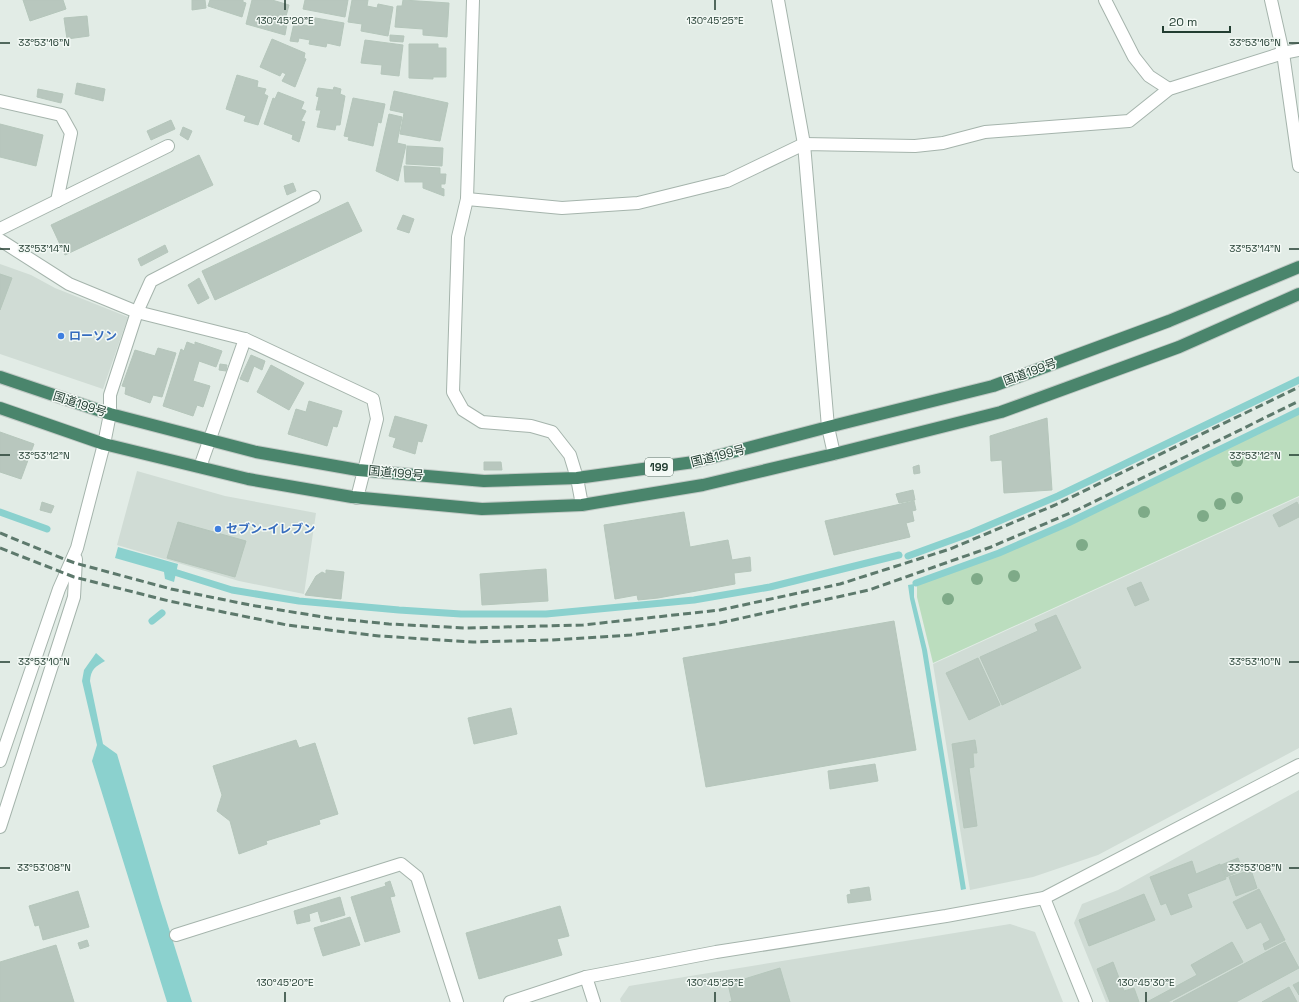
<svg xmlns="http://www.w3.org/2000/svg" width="1299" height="1002" font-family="'Space Grotesk','Noto Sans JP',sans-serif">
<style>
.built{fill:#d0dcd5}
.green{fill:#bbddbe}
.water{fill:#8bd1ce}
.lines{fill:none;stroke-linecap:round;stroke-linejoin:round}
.stream{stroke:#8bd1ce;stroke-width:7}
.building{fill:#b8c7be;stroke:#b5c6bb}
.minor-casing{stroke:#a5b4ac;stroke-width:14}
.tertiary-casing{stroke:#a5b4ac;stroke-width:14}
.trunk-casing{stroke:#c1c9c5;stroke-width:14}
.minor{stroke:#fff;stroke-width:12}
.tertiary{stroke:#fff;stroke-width:12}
.trunk{stroke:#4a856c;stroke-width:12}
.rail{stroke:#5d796c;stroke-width:3;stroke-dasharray:8 4;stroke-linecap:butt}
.tree{fill:#7eaa88}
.ticks{fill:none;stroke:#223d31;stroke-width:1.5}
.shop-dot{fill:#3f7fe0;stroke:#f3f9f5;stroke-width:1.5}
.labels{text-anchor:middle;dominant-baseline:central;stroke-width:3;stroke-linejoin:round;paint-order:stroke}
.shield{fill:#f3f9f5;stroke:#61756c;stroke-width:1}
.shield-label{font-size:11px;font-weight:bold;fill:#223d31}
.shop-label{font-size:12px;font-weight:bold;fill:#366cbe;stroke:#f3f9f5;text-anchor:start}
.street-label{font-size:12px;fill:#223d31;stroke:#f3f9f5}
.ticks-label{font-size:10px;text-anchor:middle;fill:#223d31;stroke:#f3f9f5;stroke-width:3;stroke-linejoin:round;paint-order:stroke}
</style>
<rect width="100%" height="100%" fill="#e2ece6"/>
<!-- built -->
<g class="built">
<path d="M 0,264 L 31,275 L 55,288 L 128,317 L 103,389 L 0,354 Z"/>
<path d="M 137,471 L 225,496 L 316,513 L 304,594 L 239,581 L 117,545 Z"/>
<path d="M 1299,497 L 1299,748 L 1098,855 L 1033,877 L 970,890 L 933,664 Z"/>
<path d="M 1299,790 L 1299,1002 L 1106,1002 L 1074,923 L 1082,904 L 1118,890 Z"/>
<path d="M 1010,924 L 1035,932 L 1063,1002 L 621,1002 L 620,999 L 629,986 Z"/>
</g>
<!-- green -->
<path class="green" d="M 1299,414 L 1299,496 L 933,663 L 917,597 L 917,585 L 1000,555 L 1071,524 Z"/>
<!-- water -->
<g class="water">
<path d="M 118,547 L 178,564 L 174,582 L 165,579 L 164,572 L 115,558 Z"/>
<path d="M 914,584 L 914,597 L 927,650 L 966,889 L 961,890 L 922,650 L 910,599 L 908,585 Z"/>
<path d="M 96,653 L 105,661 C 95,667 91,669 90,681 L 103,744 L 117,754 L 160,900 L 192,1002 L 167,1002 L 92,761 L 97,745 L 82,681 L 84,670 Z"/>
</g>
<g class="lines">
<!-- stream -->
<g class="stream">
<path d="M 0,512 L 47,529"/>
<path d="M 908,556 L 971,533 L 1058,496 L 1299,380"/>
<path d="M 171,571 L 232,590 L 299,601 L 399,610 L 461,614 L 546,614 L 694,600 L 770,587 L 899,555"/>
<path d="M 916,583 L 999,553 L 1068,523 L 1299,411"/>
<path d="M 152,621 L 162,613"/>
</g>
</g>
<!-- building -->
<g class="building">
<path d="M 23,0 L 63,0 L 66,9 L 30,21 Z"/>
<path d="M 192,0 L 205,0 L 206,8 L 192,10 Z"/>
<path d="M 210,0 L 243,0 L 243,2 L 246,3 L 242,17 L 208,6 Z"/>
<path d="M 252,0 L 272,0 L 289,5 L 284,24 L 287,24 L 285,35 L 246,24 Z"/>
<path d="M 305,0 L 348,0 L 345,17 L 303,9 Z"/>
<path d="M 352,0 L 368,0 L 367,6 L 377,8 L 378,4 L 393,7 L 388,36 L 361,31 L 362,24 L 348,22 Z"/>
<path d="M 403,0 L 449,3 L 447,37 L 423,35 L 423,29 L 395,27 L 397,6 L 402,6 Z"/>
<path d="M 87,16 L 89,36 L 67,39 L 64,18 Z"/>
<path d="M 310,17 L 344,23 L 340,46 L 327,43 L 326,47 L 309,44 L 310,40 L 299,38 L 298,42 L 290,41 L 294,23 L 309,26 Z"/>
<path d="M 390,35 L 404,36 L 403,42 L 390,41 Z"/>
<path d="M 272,39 L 305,53 L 304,58 L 306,59 L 295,87 L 282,81 L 286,74 L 282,72 L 280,76 L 260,67 Z"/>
<path d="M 365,40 L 403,45 L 399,76 L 381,74 L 382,65 L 361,63 Z"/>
<path d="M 409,44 L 438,44 L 438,48 L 446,48 L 446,77 L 433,77 L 433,79 L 409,78 Z"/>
<path d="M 237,75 L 258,81 L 257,87 L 266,89 L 264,94 L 268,96 L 258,125 L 244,121 L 246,116 L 226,109 Z"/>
<path d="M 77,83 L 105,89 L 103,101 L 75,94 Z"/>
<path d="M 334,87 L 341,89 L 340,94 L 345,96 L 340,125 L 336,125 L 335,130 L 317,127 L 321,110 L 316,110 L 319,97 L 316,96 L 318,88 L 333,90 Z"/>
<path d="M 38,89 L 63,94 L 61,103 L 37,97 Z"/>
<path d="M 394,91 L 448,103 L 440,141 L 400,134 L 404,113 L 390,110 Z"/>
<path d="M 278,92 L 304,102 L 301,109 L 306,111 L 301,121 L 305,122 L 299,142 L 292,139 L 293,135 L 264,124 L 273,98 L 275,99 Z"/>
<path d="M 353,98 L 385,104 L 381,123 L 378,122 L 373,146 L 348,140 L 349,137 L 344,136 Z"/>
<path d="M 389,114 L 402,117 L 397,143 L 406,145 L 398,181 L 376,171 Z"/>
<path d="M 171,120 L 175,129 L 151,140 L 147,131 Z"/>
<path d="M 0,124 L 43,135 L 36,166 L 0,157 Z"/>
<path d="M 183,127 L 192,131 L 188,140 L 180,135 Z"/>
<path d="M 407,146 L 443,148 L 442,166 L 406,164 Z"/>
<path d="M 199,155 L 213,185 L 65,255 L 51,225 Z"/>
<path d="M 404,166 L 440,168 L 440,174 L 446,174 L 445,184 L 441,184 L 441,188 L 444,189 L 444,196 L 423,188 L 423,182 L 405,182 Z"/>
<path d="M 293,183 L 296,191 L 287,195 L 284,186 Z"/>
<path d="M 348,202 L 362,231 L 215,300 L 202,271 Z"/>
<path d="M 403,215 L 414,219 L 409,233 L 397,229 Z"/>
<path d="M 165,245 L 168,252 L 141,266 L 138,259 Z"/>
<path d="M 0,274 L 12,278 L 0,310 Z"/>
<path d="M 199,278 L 209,298 L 198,304 L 188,285 Z"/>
<path d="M 187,342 L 195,345 L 195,342 L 222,351 L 216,367 L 199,361 L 193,381 L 210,386 L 203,407 L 197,405 L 193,416 L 163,406 L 181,349 L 184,351 Z"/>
<path d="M 158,348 L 176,353 L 162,397 L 153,395 L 150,403 L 125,394 L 126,387 L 122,386 L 135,350 L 155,356 Z"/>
<path d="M 251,355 L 265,361 L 262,370 L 254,366 L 248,382 L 240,379 Z"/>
<path d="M 220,364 L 227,365 L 226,371 L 219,370 Z"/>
<path d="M 271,365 L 304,383 L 289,410 L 257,392 Z"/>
<path d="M 309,401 L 342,411 L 337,427 L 333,426 L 327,446 L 288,434 L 296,409 L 306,412 Z"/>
<path d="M 395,416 L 427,425 L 422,442 L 418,441 L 415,454 L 393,447 L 396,438 L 389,436 Z"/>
<path d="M 1047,418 L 1052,490 L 1004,493 L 1002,460 L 991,461 L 990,436 Z"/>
<path d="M 0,432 L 34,444 L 21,479 L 0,472 Z"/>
<path d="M 484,462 L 501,462 L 502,470 L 484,470 Z"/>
<path d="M 919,465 L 920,473 L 914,474 L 913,467 Z"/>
<path d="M 913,490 L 915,500 L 899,503 L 896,494 Z"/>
<path d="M 914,501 L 916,510 L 912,511 L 914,521 L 906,523 L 910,537 L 834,555 L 825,521 Z"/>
<path d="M 42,502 L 54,506 L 51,513 L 40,510 Z"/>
<path d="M 1297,502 L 1299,506 L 1299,517 L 1279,527 L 1273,515 Z"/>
<path d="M 684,512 L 690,547 L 728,540 L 732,560 L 750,557 L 751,571 L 734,573 L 735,584 L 658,598 L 638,600 L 637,595 L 615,599 L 604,525 Z"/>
<path d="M 178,522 L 246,541 L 235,577 L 167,558 Z"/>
<path d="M 546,569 L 548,601 L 482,605 L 480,574 Z"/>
<path d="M 326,570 L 344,572 L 341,599 L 305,595 L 316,576 L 322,572 L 326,574 Z"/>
<path d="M 1141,582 L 1149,600 L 1135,606 L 1127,588 Z"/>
<path d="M 1056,615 L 1081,668 L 1002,705 L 980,657 L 1038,631 L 1035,624 Z"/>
<path d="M 894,621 L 916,750 L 706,787 L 683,658 Z"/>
<path d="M 978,658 L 1000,705 L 969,720 L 946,673 Z"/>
<path d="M 511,708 L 517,734 L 474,744 L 468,718 Z"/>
<path d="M 296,740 L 299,748 L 315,743 L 338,814 L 319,820 L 320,824 L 266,841 L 267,844 L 239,854 L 230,821 L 217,811 L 222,795 L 213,766 Z"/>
<path d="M 975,740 L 977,753 L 973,753 L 974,767 L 969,768 L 977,826 L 964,828 L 952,744 Z"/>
<path d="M 875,764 L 878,781 L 830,789 L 828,771 Z"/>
<path d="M 1238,858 L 1243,870 L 1226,877 L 1221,865 Z"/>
<path d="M 1192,861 L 1196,874 L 1220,864 L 1226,879 L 1187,894 L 1192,907 L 1171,915 L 1166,903 L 1161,905 L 1150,877 Z"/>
<path d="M 1251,870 L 1257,888 L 1236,896 L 1229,877 Z"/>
<path d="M 390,881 L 395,896 L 390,897 L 400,932 L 365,942 L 351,897 L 386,886 L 385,883 Z"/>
<path d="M 869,887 L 871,900 L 848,903 L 847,895 L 851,894 L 850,890 Z"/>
<path d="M 1259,889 L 1285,940 L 1265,950 L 1263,944 L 1270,940 L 1261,922 L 1247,929 L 1233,902 Z"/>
<path d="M 78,891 L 89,927 L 43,940 L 39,925 L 35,926 L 29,906 Z"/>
<path d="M 1144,894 L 1155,920 L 1089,946 L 1079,920 Z"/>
<path d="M 340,897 L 345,915 L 321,922 L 318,911 L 309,914 L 310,921 L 297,924 L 294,911 Z"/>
<path d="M 560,906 L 569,936 L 557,939 L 562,955 L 479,979 L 466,933 Z"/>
<path d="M 350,917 L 360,945 L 323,956 L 314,928 Z"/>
<path d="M 87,940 L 89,946 L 80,949 L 78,943 Z"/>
<path d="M 1232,942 L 1243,962 L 1168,1002 L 1147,1002 L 1197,975 L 1191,965 Z"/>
<path d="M 1285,942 L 1299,968 L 1236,1002 L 1173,1002 Z"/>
<path d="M 56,945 L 74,1002 L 0,1002 L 0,962 Z"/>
<path d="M 1113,962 L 1124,991 L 1134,988 L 1139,1002 L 1110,1002 L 1097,969 Z"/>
<path d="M 780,968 L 790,1002 L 729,1002 L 732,1001 L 728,984 Z"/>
<path d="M 1299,982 L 1299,995 L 1293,985 Z"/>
<path d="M 1289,987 L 1297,1002 L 1262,1002 Z"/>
</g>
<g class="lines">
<!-- minor casing -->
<g class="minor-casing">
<g id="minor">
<path d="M 473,0 L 467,199 L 458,237 L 453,392 L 463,410 L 482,422 L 531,426 L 552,432 L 570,455 L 577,478 L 582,505"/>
<path d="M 778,0 L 804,144 L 828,427 L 834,454"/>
<path d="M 1105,0 L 1134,57 L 1149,76 L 1169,89"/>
<path d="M 1271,0 L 1283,53 L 1299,166"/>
<path d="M 0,101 L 61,115 L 71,133 L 57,201"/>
<path d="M 467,199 L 562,208 L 638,203 L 727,181 L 804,144 L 915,146 L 943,143 L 985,132 L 1129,121 L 1169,89 L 1283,53 L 1299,50"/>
<path d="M 0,229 L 168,146"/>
<path d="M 0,240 L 69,284 L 137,312 L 245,339 L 373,399 L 377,419 L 357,498"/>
<path d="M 104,444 L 110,414 L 110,395 L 137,312 L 151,281 L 314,197"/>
<path d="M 200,467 L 245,339"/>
<path d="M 1044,898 L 1086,1002"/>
<path d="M 176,935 L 401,864 L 417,877 L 457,1002"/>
<path d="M 586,977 L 594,1002"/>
<path d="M 510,1002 L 586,977 L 716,952 L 946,916 L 1044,898 L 1299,765"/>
</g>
</g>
<!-- tertiary casing -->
<g class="tertiary-casing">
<g id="tertiary">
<path d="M 0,761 L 59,589 L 77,548 L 104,444"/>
<path d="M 0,827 L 74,597 L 76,559"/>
</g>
</g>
<!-- trunk casing -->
<g class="trunk-casing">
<g id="trunk">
<path d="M 0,377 L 110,414 L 256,452 L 358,470 L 484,481 L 577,478 L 694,462 L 828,427 L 993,386 L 1169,321 L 1299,267"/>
<path d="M 0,408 L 104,444 L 248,479 L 352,497 L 482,509 L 582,505 L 703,485 L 834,454 L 1001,412 L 1179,347 L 1299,294"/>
</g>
</g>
<!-- minor -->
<use href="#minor" class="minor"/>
<!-- tertiary -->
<use href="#tertiary" class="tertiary"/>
<!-- trunk -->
<use href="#trunk" class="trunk"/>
<!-- rail -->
<g class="rail">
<path d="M 0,533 L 64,559 L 75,563 L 171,589 L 250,605 L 329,618 L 389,624 L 466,628 L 583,625 L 720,610 L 840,584 L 950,549 L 1055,505 L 1299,387"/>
<path d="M 0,548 L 74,577 L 169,601 L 287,625 L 379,636 L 473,642 L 551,640 L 631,635 L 715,624 L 869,590 L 991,547 L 1077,510 L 1299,401"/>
</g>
</g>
<!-- trees -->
<g class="tree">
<circle cx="1237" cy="461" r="6"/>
<circle cx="1237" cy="498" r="6"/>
<circle cx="1220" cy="504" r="6"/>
<circle cx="1144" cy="512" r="6"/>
<circle cx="1203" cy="516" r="6"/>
<circle cx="1082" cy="545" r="6"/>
<circle cx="1014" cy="576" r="6"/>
<circle cx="977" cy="579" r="6"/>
<circle cx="948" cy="599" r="6"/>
</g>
<!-- ticks -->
<path class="ticks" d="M 285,0 L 285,10M 715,0 L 715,10M 0,43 L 10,43M 1289,43 L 1299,43M 0,249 L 10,249M 1289,249 L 1299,249M 0,455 L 10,455M 1289,455 L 1299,455M 0,662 L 10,662M 1289,662 L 1299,662M 0,868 L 10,868M 1289,868 L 1299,868M 285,992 L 285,1002M 715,992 L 715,1002M 1146,992 L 1146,1002"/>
<!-- markers -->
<g class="shop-dot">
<circle cx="61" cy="336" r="4"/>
<circle cx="218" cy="529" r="4"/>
</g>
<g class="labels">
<!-- shield labels -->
<rect class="shield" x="645" y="458" width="28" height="18" rx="3"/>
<g class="shield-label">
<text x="659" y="467">199</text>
</g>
<!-- shop labels -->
<g class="shop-label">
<text x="69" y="336">ローソン</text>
<text x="226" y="529">セブン-イレブン</text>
</g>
<!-- street labels -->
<g class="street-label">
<text transform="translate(1030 372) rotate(-20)">国道199号</text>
<text transform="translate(80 404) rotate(18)">国道199号</text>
<text transform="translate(718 456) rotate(-14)">国道199号</text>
<text transform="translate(396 473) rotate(5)">国道199号</text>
</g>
</g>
<g class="ticks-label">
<text x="285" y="24">130°45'20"E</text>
<text x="715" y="24">130°45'25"E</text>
<text x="44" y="46">33°53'16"N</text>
<text x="1255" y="46">33°53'16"N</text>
<text x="44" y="252">33°53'14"N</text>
<text x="1255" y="252">33°53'14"N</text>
<text x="44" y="459">33°53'12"N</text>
<text x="1255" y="459">33°53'12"N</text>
<text x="44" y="665">33°53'10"N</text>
<text x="1255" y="665">33°53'10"N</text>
<text x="44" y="871">33°53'08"N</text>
<text x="1255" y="871">33°53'08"N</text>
<text x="285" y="986">130°45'20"E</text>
<text x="715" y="986">130°45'25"E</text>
<text x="1146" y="986">130°45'30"E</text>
</g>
<!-- scale -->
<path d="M1163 26v6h67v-6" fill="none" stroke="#223d31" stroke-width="2"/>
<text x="1169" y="26" font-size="12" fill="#223d31" stroke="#f3f9f5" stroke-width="3" paint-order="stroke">20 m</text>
</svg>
